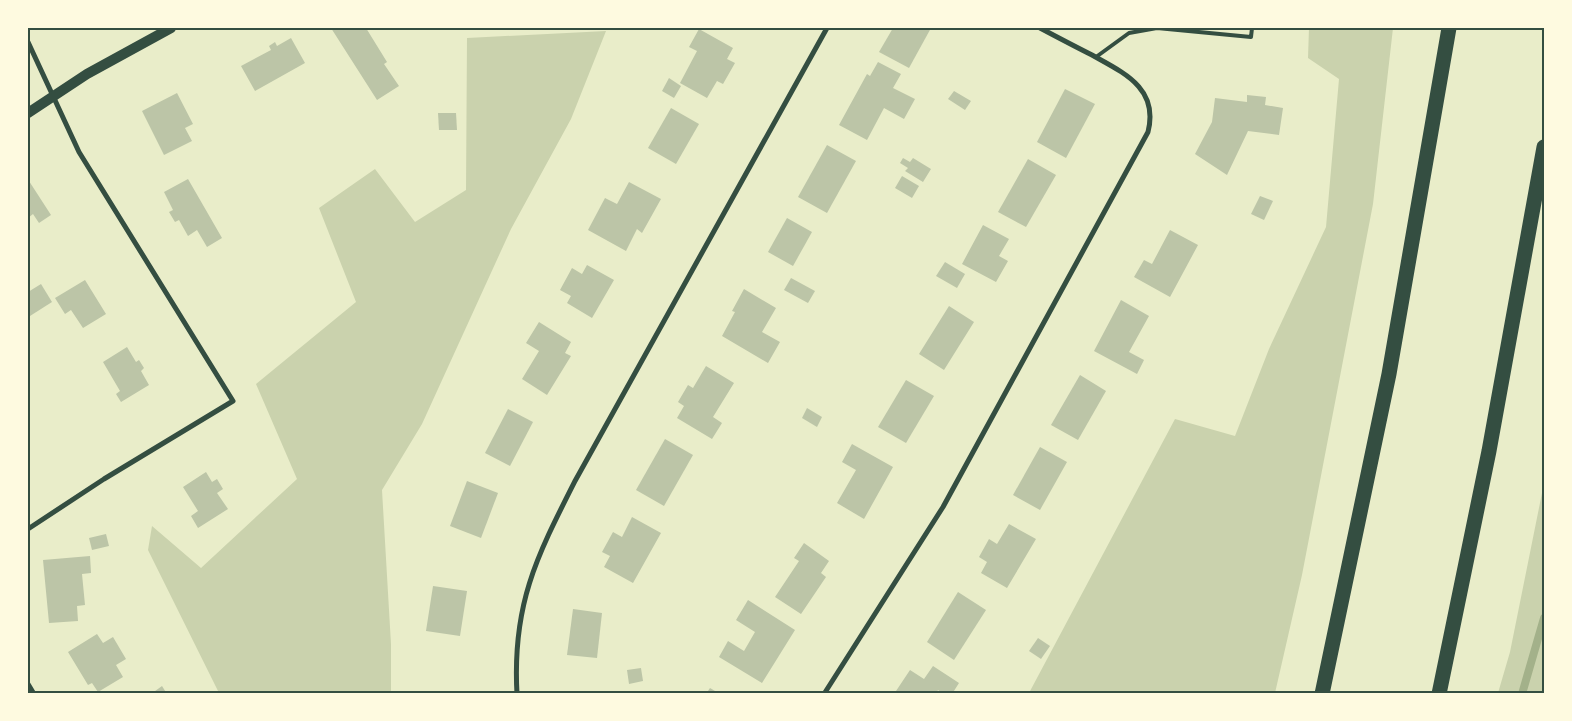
<svg xmlns="http://www.w3.org/2000/svg" width="1572" height="721" font-family="'Fira Sans',sans-serif">
<style>
.green{fill:#cad2ad}
.lines{fill:none;stroke-linecap:round;stroke-linejoin:round}
.stream{stroke:#a3b18a;stroke-width:8}
.building{fill:#bcc5a7}
.service{stroke:#344e41;stroke-width:4}
.minor{stroke:#344e41;stroke-width:5}
.secondary{stroke:#344e41;stroke-width:10}
.motorway{stroke:#344e41;stroke-width:15}
.neatline{fill:none;stroke:#344e41;stroke-width:2}
</style>
<rect width="100%" height="100%" fill="#e9edc9"/>
<!-- green -->
<g class="green">
<path d="M 1309,28 L 1393,28 L 1373,204 L 1302,575 L 1275,693 L 1029,693 L 1175,419 L 1235,436 L 1269,349 L 1326,227 L 1339,79 L 1308,58 Z"/>
<path d="M 606,31 L 571,119 L 511,229 L 422,424 L 382,490 L 391,644 L 391,693 L 219,693 L 148,550 L 152,526 L 201,568 L 297,479 L 256,384 L 356,302 L 319,208 L 375,169 L 415,222 L 466,190 L 467,38 Z"/>
<path d="M 1544,483 L 1544,693 L 1498,693 L 1510,652 Z"/>
</g>
<g class="lines">
<!-- stream -->
<path class="stream" d="M 1522,694 L 1544,618"/>
</g>
<!-- building -->
<g class="building">
<path d="M 331,28 L 366,28 L 387,62 L 384,64 L 399,86 L 377,100 Z"/>
<path d="M 893,28 L 931,28 L 909,68 L 879,52 Z"/>
<path d="M 699,29 L 733,48 L 727,59 L 735,63 L 723,84 L 717,81 L 707,98 L 680,83 L 697,51 L 689,47 Z"/>
<path d="M 291,38 L 305,63 L 255,91 L 241,66 L 271,50 L 269,46 L 275,42 L 277,46 Z"/>
<path d="M 878,62 L 901,74 L 893,88 L 915,99 L 904,119 L 884,108 L 867,140 L 839,125 L 867,74 L 870,76 Z"/>
<path d="M 669,78 L 681,86 L 674,98 L 662,91 Z"/>
<path d="M 1065,89 L 1095,104 L 1066,158 L 1037,142 Z"/>
<path d="M 954,91 L 971,101 L 965,110 L 948,99 Z"/>
<path d="M 177,93 L 193,124 L 185,128 L 192,141 L 164,155 L 142,111 Z"/>
<path d="M 1247,95 L 1266,97 L 1265,105 L 1283,108 L 1279,135 L 1248,131 L 1227,175 L 1195,154 L 1212,122 L 1215,98 L 1247,102 Z"/>
<path d="M 671,108 L 699,124 L 676,164 L 648,148 Z"/>
<path d="M 438,113 L 456,113 L 457,130 L 439,130 Z"/>
<path d="M 827,145 L 856,161 L 827,213 L 798,197 Z"/>
<path d="M 903,158 L 910,162 L 913,158 L 931,169 L 923,182 L 905,171 L 908,168 L 900,163 Z"/>
<path d="M 1028,159 L 1056,175 L 1026,227 L 998,212 Z"/>
<path d="M 902,176 L 919,186 L 912,198 L 895,188 Z"/>
<path d="M 188,179 L 222,238 L 207,247 L 197,230 L 188,236 L 179,220 L 175,222 L 169,212 L 173,210 L 164,192 Z"/>
<path d="M 29,181 L 51,215 L 39,223 L 33,214 L 28,218 Z"/>
<path d="M 629,182 L 661,199 L 642,233 L 637,229 L 626,251 L 588,230 L 605,198 L 617,204 Z"/>
<path d="M 1260,196 L 1273,201 L 1264,220 L 1251,214 Z"/>
<path d="M 787,218 L 812,232 L 793,266 L 768,252 Z"/>
<path d="M 983,225 L 1009,239 L 999,256 L 1008,261 L 996,282 L 962,264 Z"/>
<path d="M 1170,230 L 1198,245 L 1170,297 L 1134,277 L 1144,260 L 1152,264 Z"/>
<path d="M 945,262 L 965,274 L 957,288 L 936,276 Z"/>
<path d="M 587,265 L 614,280 L 592,318 L 567,303 L 571,296 L 560,290 L 572,268 L 582,274 Z"/>
<path d="M 791,278 L 815,291 L 808,303 L 784,290 Z"/>
<path d="M 85,280 L 106,314 L 83,328 L 71,310 L 65,314 L 55,298 Z"/>
<path d="M 41,284 L 52,302 L 30,316 L 28,311 L 28,292 Z"/>
<path d="M 744,289 L 776,308 L 762,332 L 780,342 L 768,363 L 722,336 L 735,312 L 732,311 Z"/>
<path d="M 1121,300 L 1149,316 L 1129,352 L 1144,360 L 1137,374 L 1094,351 Z"/>
<path d="M 949,306 L 974,322 L 944,370 L 919,354 Z"/>
<path d="M 539,322 L 571,342 L 565,353 L 571,356 L 547,395 L 522,379 L 539,351 L 526,343 Z"/>
<path d="M 127,347 L 136,362 L 139,360 L 144,368 L 141,371 L 149,385 L 121,402 L 116,394 L 120,391 L 103,362 Z"/>
<path d="M 706,366 L 734,383 L 713,417 L 722,423 L 712,439 L 677,418 L 684,406 L 678,402 L 688,385 L 693,388 Z"/>
<path d="M 1080,375 L 1106,391 L 1078,440 L 1051,425 Z"/>
<path d="M 906,380 L 934,396 L 906,443 L 878,427 Z"/>
<path d="M 807,408 L 822,417 L 817,427 L 802,418 Z"/>
<path d="M 508,409 L 533,422 L 510,466 L 485,453 Z"/>
<path d="M 665,439 L 693,455 L 664,506 L 636,490 Z"/>
<path d="M 852,444 L 893,467 L 864,519 L 837,503 L 856,470 L 842,462 Z"/>
<path d="M 1040,447 L 1067,462 L 1040,510 L 1013,495 Z"/>
<path d="M 206,472 L 212,482 L 217,479 L 223,489 L 217,493 L 228,509 L 198,528 L 191,516 L 198,511 L 183,487 Z"/>
<path d="M 467,481 L 498,493 L 481,538 L 450,526 Z"/>
<path d="M 632,517 L 661,533 L 633,583 L 604,567 L 610,556 L 602,552 L 613,532 L 622,537 Z"/>
<path d="M 1009,524 L 1036,539 L 1007,588 L 981,573 L 987,562 L 979,557 L 989,539 L 997,544 Z"/>
<path d="M 106,534 L 109,546 L 92,550 L 89,538 Z"/>
<path d="M 804,543 L 829,561 L 821,573 L 826,577 L 801,614 L 775,597 L 799,561 L 794,558 Z"/>
<path d="M 90,556 L 91,573 L 82,574 L 85,605 L 77,606 L 78,621 L 49,623 L 43,560 Z"/>
<path d="M 433,586 L 467,591 L 460,636 L 426,631 Z"/>
<path d="M 958,592 L 986,610 L 954,660 L 927,642 Z"/>
<path d="M 748,600 L 795,630 L 762,683 L 719,657 L 728,641 L 744,651 L 755,632 L 736,620 Z"/>
<path d="M 573,609 L 602,613 L 597,658 L 567,655 Z"/>
<path d="M 97,634 L 103,643 L 113,637 L 126,659 L 116,665 L 123,677 L 98,692 L 92,683 L 88,685 L 68,652 Z"/>
<path d="M 1038,638 L 1050,646 L 1041,659 L 1029,651 Z"/>
<path d="M 933,666 L 959,683 L 952,694 L 943,694 L 938,690 L 936,694 L 894,694 L 910,670 L 924,679 Z"/>
<path d="M 641,668 L 643,681 L 629,684 L 627,670 Z"/>
<path d="M 162,686 L 167,694 L 151,694 Z"/>
<path d="M 710,688 L 720,694 L 706,694 Z"/>
</g>
<g class="lines">
<!-- service -->
<path class="service" d="M 1096,57 L 1129,33 L 1157,28 L 1251,37 L 1252,28"/>
<!-- minor -->
<g class="minor">
<path d="M 28,42 L 79,152 L 233,401 L 104,479 L 28,529"/>
<path d="M 28,684 L 34,694"/>
<path d="M 517,694 C 512,605 536,558 575,481 L 827,28"/>
<path d="M 824,694 L 943,507 L 1148,132 C 1159,88 1124,73 1092,55 C 1074,46 1057,37 1040,28"/>
</g>
<!-- secondary -->
<path class="secondary" d="M 28,113 L 87,74 L 171,28"/>
<!-- motorway -->
<g class="motorway">
<path d="M 1322,694 L 1389,374 L 1449,28"/>
<path d="M 1439,694 L 1489,451 L 1544,147"/>
</g>
</g>
<!-- border -->
<rect width="1572" height="721" fill="none" stroke="#fefae0" stroke-width="58"/>
<rect x="29" y="29" width="1514" height="663" class="neatline"/>
</svg>
